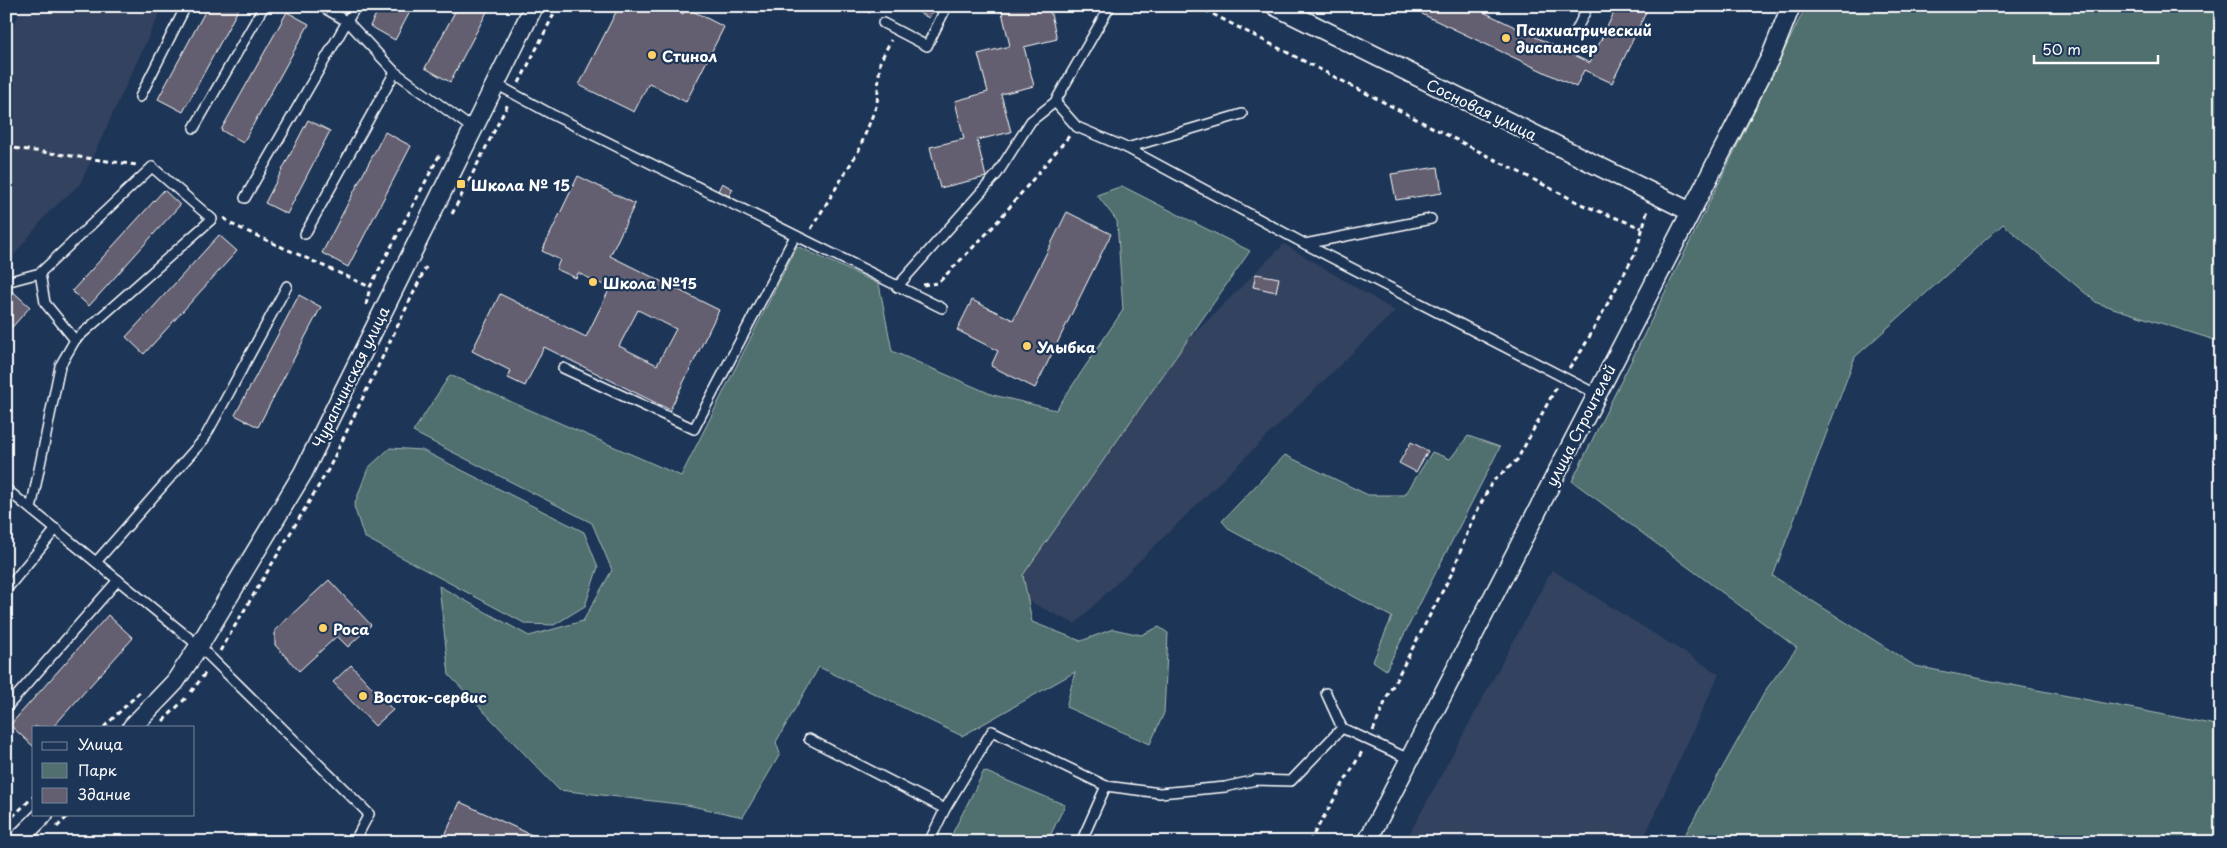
<svg xmlns="http://www.w3.org/2000/svg" width="2227" height="848" font-family="'Playpen Sans',sans-serif">
<style>
.built{fill:#32425e}
.green{fill:#506f6e;stroke:#a8b7b6}
.building{fill:#635f70;stroke:#fff;fill-rule:evenodd}
.lines{fill:none;stroke-linecap:round;stroke-linejoin:round}
.service-casing{stroke:#fff;stroke-width:12}
.minor-casing{stroke:#fff;stroke-width:21}
.path{stroke:#fff;stroke-width:3;stroke-dasharray:5 4;stroke-linecap:butt}
.service{stroke:#1d3557;stroke-width:9}
.minor{stroke:#1d3557;stroke-width:18}
.poi-dot{fill:#ffd166;stroke:#1d3557;stroke-width:2}
.labels{text-anchor:middle;dominant-baseline:central;stroke-width:4.5;stroke-linejoin:round;paint-order:stroke}
.poi-label{font-size:15px;font-weight:bold;fill:#fff;stroke:#1d3557;text-anchor:start}
.street-label{font-size:15px;fill:#fff;stroke:#1d3557}
</style>
<rect width="100%" height="100%" fill="#1d3557"/>
<filter id="ink" filterUnits="userSpaceOnUse"><feTurbulence type="fractalNoise" baseFrequency=".02" numOctaves="2"/><feDisplacementMap in="SourceGraphic" scale="10" xChannelSelector="R" yChannelSelector="G"/><feConvolveMatrix kernelMatrix="1 2 1 2 8 2 1 2 1" color-interpolation-filters="sRGB"/></filter>
<g filter="url(#ink)">
<!-- built -->
<g class="built">
<path d="M 23,6 L 163,6 L 80,184 L 48,213 L 6,265 L 6,40 Z"/>
<path d="M 1284,244 L 1395,311 L 1075,624 L 960,568 Z"/>
<path d="M 1552,570 L 1719,674 L 1642,842 L 1405,842 Z"/>
</g>
<!-- green -->
<g class="green">
<path d="M 1806,6 L 2221,6 L 2221,342 L 2097,303 L 2003,224 L 1855,357 L 1773,576 L 1915,666 L 2221,726 L 2221,842 L 1681,842 L 1767,688 L 1797,648 L 1572,481 Z"/>
<path d="M 1122,186 L 1250,251 L 1023,575 L 1032,622 L 1081,641 L 1113,629 L 1141,635 L 1159,627 L 1168,633 L 1164,713 L 1150,744 L 1066,707 L 1075,672 L 962,736 L 819,667 L 776,742 L 780,754 L 743,817 L 687,805 L 559,790 L 449,675 L 439,586 L 529,636 L 583,621 L 612,570 L 592,523 L 413,432 L 450,375 L 681,476 L 797,246 L 879,284 L 892,351 L 993,395 L 1056,410 L 1123,310 L 1117,221 L 1097,195 Z"/>
<path d="M 1468,436 L 1500,447 L 1386,670 L 1373,661 L 1392,617 L 1230,530 L 1222,521 L 1285,455 L 1368,495 L 1405,495 L 1432,452 L 1450,459 Z"/>
<path d="M 390,448 L 422,450 L 584,532 L 598,567 L 585,606 L 554,625 L 526,624 L 364,537 L 354,506 L 368,468 Z"/>
<path d="M 984,771 L 1065,805 L 1047,842 L 948,842 Z"/>
</g>
<!-- building -->
<g class="building">
<path d="M 208,6 L 240,6 L 183,112 L 158,99 Z"/>
<path d="M 380,6 L 413,6 L 395,40 L 370,26 Z"/>
<path d="M 458,6 L 490,6 L 450,82 L 425,68 Z"/>
<path d="M 619,6 L 669,6 L 683,14 L 687,8 L 724,27 L 686,102 L 649,83 L 634,112 L 579,85 Z"/>
<path d="M 856,6 L 873,6 L 870,13 Z"/>
<path d="M 906,6 L 935,6 L 929,18 Z"/>
<path d="M 1007,6 L 1049,6 L 1057,39 L 1024,47 L 1034,86 L 1001,94 L 1011,132 L 977,140 L 986,177 L 940,188 L 930,147 L 964,139 L 955,101 L 988,92 L 978,54 L 1010,46 L 1001,8 Z"/>
<path d="M 1425,6 L 1471,6 L 1590,63 L 1617,6 L 1649,6 L 1612,83 L 1584,70 L 1576,87 L 1422,14 Z"/>
<path d="M 287,12 L 309,24 L 243,143 L 221,130 Z"/>
<path d="M 308,120 L 330,131 L 287,214 L 265,203 Z"/>
<path d="M 385,132 L 411,146 L 348,267 L 322,253 Z"/>
<path d="M 1438,167 L 1442,193 L 1396,200 L 1391,174 Z"/>
<path d="M 578,176 L 635,204 L 610,256 L 719,310 L 670,410 L 544,347 L 525,386 L 508,378 L 511,371 L 472,351 L 500,294 L 586,337 L 610,288 L 578,273 L 576,278 L 556,269 L 560,260 L 542,251 ZM 638,310 L 676,329 L 657,365 L 619,346 Z"/>
<path d="M 722,183 L 733,189 L 729,196 L 718,191 Z"/>
<path d="M 164,190 L 180,205 L 89,306 L 72,291 Z"/>
<path d="M 1067,212 L 1111,234 L 1035,388 L 991,366 L 998,351 L 957,330 L 972,300 L 1013,320 Z"/>
<path d="M 219,235 L 237,251 L 144,354 L 126,337 Z"/>
<path d="M 1256,274 L 1279,278 L 1276,292 L 1253,287 Z"/>
<path d="M 10,289 L 30,307 L 6,334 L 6,293 Z"/>
<path d="M 299,295 L 321,307 L 258,427 L 235,415 Z"/>
<path d="M 1411,442 L 1428,451 L 1416,472 L 1399,463 Z"/>
<path d="M 329,580 L 371,625 L 348,647 L 337,636 L 299,671 L 275,645 L 275,630 Z"/>
<path d="M 108,615 L 133,638 L 53,727 L 34,727 L 34,747 L 10,725 Z"/>
<path d="M 351,665 L 393,710 L 375,726 L 333,682 Z"/>
<path d="M 460,802 L 547,842 L 442,842 Z"/>
</g>
<g class="lines">
<!-- service casing -->
<g class="service-casing">
<g id="service">
<path d="M 321,6 L 348,22 L 395,72 L 473,129"/>
<path d="M 883,23 L 927,46 L 947,6"/>
<path d="M 1575,33 L 1588,6"/>
<path d="M 496,84 L 551,114 L 942,308"/>
<path d="M 140,97 L 186,6"/>
<path d="M 1055,102 L 1077,127 L 1127,148 L 1242,114"/>
<path d="M 194,128 L 264,6"/>
<path d="M 1127,148 L 1305,244 L 1596,394"/>
<path d="M 245,198 L 356,6"/>
<path d="M 305,234 L 395,72"/>
<path d="M 1305,244 L 1431,219"/>
<path d="M 40,273 L 152,167 L 212,219 L 75,340"/>
<path d="M 6,282 L 40,273 L 45,303 L 75,340 L 60,366 L 31,509"/>
<path d="M 897,287 L 997,174 L 1031,121 L 1055,102 L 1110,6"/>
<path d="M 563,368 L 694,429 L 795,236"/>
<path d="M 6,489 L 199,646 L 369,814 L 354,842"/>
<path d="M 96,562 L 204,439 L 287,286"/>
<path d="M 6,590 L 56,529"/>
<path d="M 1326,693 L 1342,728"/>
<path d="M 6,708 L 118,580"/>
<path d="M 809,739 L 945,809"/>
<path d="M 1106,786 L 1160,793 L 1225,787 L 1256,780 L 1291,781 L 1342,728 L 1409,759"/>
<path d="M 929,842 L 945,809 L 992,731 L 1106,786 L 1081,842"/>
</g>
</g>
<!-- minor casing -->
<g class="minor-casing">
<g id="minor">
<path d="M 1275,6 L 1689,211"/>
<path d="M 132,727 L 175,682 L 199,646 L 303,473 L 534,6"/>
<path d="M 16,842 L 44,814"/>
<path d="M 1367,842 L 1771,56 L 1791,6"/>
</g>
</g>
<!-- path -->
<g class="path">
<path d="M 1197,6 L 1583,205 L 1642,228"/>
<path d="M 519,83 L 558,6"/>
<path d="M 6,147 L 137,165"/>
<path d="M 452,214 L 508,104"/>
<path d="M 224,218 L 231,224 L 370,287"/>
<path d="M 811,229 L 859,150 L 877,104 L 880,62 L 891,40"/>
<path d="M 923,285 L 938,283 L 992,228 L 1070,135"/>
<path d="M 366,305 L 370,287 L 440,154"/>
<path d="M 1569,368 L 1582,350 L 1636,252 L 1648,209"/>
<path d="M 220,651 L 328,470 L 426,267"/>
<path d="M 191,692 L 207,671"/>
<path d="M 163,721 L 187,697"/>
<path d="M 104,727 L 141,691"/>
<path d="M 1373,731 L 1388,695 L 1453,571 L 1471,523 L 1492,482 L 1517,460 L 1557,386"/>
<path d="M 6,823 L 34,796"/>
<path d="M 57,827 L 70,814"/>
<path d="M 1309,842 L 1363,750"/>
</g>
<!-- service -->
<use href="#service" class="service"/>
<!-- minor -->
<use href="#minor" class="minor"/>
</g>
</g>
<!-- markers -->
<g class="poi-dot">
<circle cx="1506" cy="38" r="5"/>
<circle cx="652" cy="55" r="5"/>
<rect x="456" y="179" width="10" height="10" rx="2.5"/>
<circle cx="593" cy="282" r="5"/>
<circle cx="1027" cy="346" r="5"/>
<circle cx="323" cy="628" r="5"/>
<circle cx="363" cy="696" r="5"/>
</g>
<g class="labels">
<!-- poi labels -->
<g class="poi-label">
<text x="1516" y="29">Психиатрический<tspan x="1516" dy="17">диспансер</tspan></text>
<text x="662" y="55">Стинол</text>
<text x="471" y="184">Школа № 15</text>
<text x="603" y="282">Школа №15</text>
<text x="1037" y="346">Улыбка</text>
<text x="333" y="628">Роса</text>
<text x="373" y="696">Восток-сервис</text>
</g>
<!-- street labels -->
<g class="street-label">
<text transform="translate(1482 109) rotate(26)">Сосновая улица</text>
<text transform="translate(350 377) rotate(-64)">Чурапчинская улица</text>
<text transform="translate(1580 425) rotate(-63)">улица Строителей</text>
</g>
</g>
<!-- margin -->
<rect width="2227" height="848" fill="none" stroke="#1d3557" stroke-width="25"/>
<rect x="12" y="12" width="2202" height="823" fill="none" stroke="#fff" stroke-width="2" filter="url(#ink)"/>
<!-- legend -->
<rect x="32" y="726" width="162" height="90" fill="#1d3557" stroke="#77869a"/>
<rect x="42" y="742" width="25" height="8" fill="#1d3557" stroke="#77869a"/>
<text x="78" y="750" font-size="15" fill="#ffffff">Улица</text>
<rect x="42" y="763" width="25" height="15" fill="#506f6e" stroke="#77869a"/>
<text x="78" y="776" font-size="15" fill="#ffffff">Парк</text>
<rect x="42" y="788" width="25" height="15" fill="#635f70" stroke="#77869a"/>
<text x="78" y="800" font-size="15" fill="#ffffff">Здание</text>
<!-- scale -->
<path d="M2034 55v8h124v-8" fill="none" stroke="#ffffff" stroke-width="2.5"/>
<text x="2042" y="55" font-size="15" fill="#ffffff" stroke="#1d3557" stroke-width="4" paint-order="stroke">50 m</text>
</svg>
